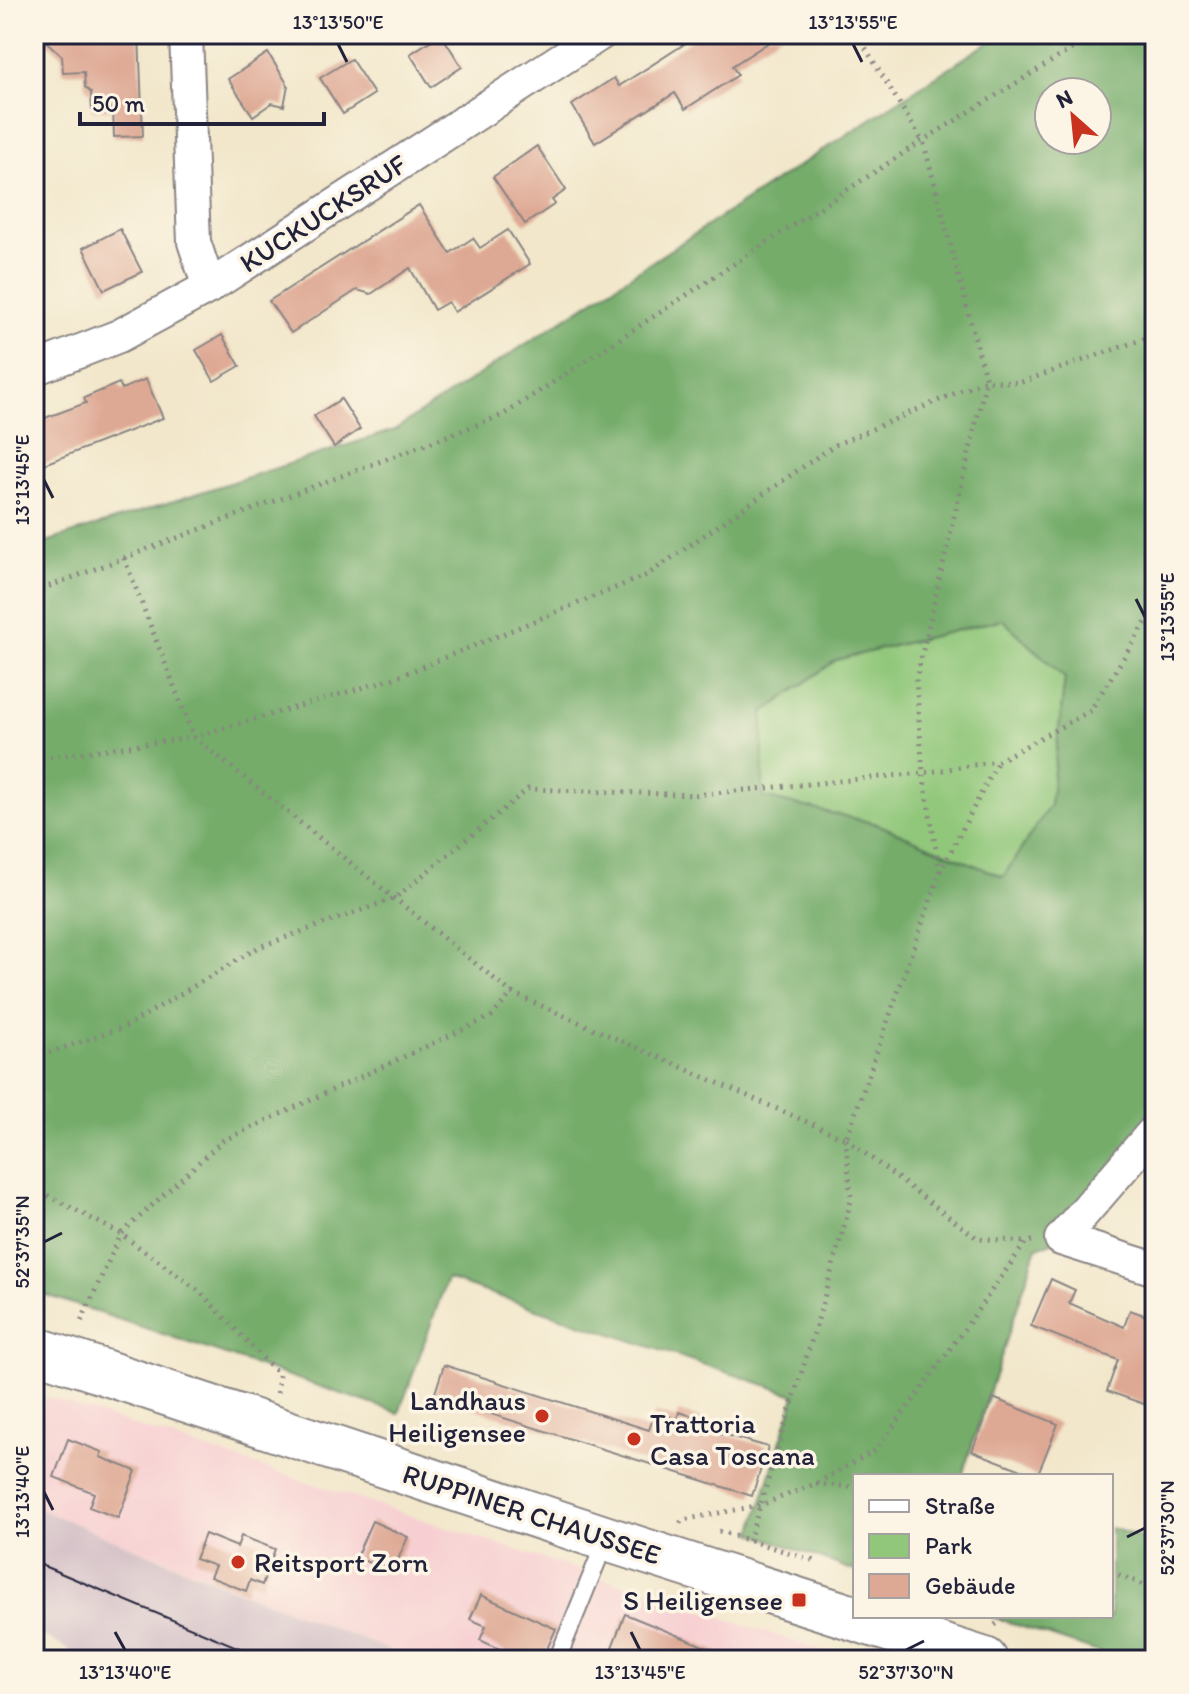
<svg xmlns="http://www.w3.org/2000/svg" width="1189" height="1694" font-family="Itim,sans-serif">
<style>
.built{fill:#f7cfd2}
.industrial{fill:#d2bdc6}
.green{fill:#91c77a;stroke:#5a745a;stroke-width:2}
.forest{fill:#74ac6a;stroke:#4b6752;stroke-width:2;fill-rule:evenodd}
.building{fill:#dea994}
.lines{fill:none;stroke-linecap:round;stroke-linejoin:round}
.lane-casing{stroke:#8a8483;stroke-width:20}
.street-casing{stroke:#8a8483;stroke-width:36}
.secondary-casing{stroke:#8a8483;stroke-width:48}
.path{stroke:#8a8483;stroke-width:5;stroke-dasharray:2 6;stroke-linecap:butt}
.lane{stroke:#fff;stroke-width:16}
.street{stroke:#fff;stroke-width:32}
.secondary{stroke:#fff;stroke-width:44}
.tram{stroke:#22223b;stroke-width:2}
.ticks{fill:none;stroke:#22223b;stroke-width:3}
.poi-dot{fill:#c8321e;stroke:#fcf5e5;stroke-width:3}
.labels{text-anchor:middle;dominant-baseline:central;stroke-width:7;stroke-linejoin:round;paint-order:stroke}
.street-label{font-size:28px;fill:#22223b;stroke:#fcf5e5}
.poi-label{font-size:28px;fill:#22223b;stroke:#fcf5e5;text-anchor:end}
.neatline{fill:none;stroke:#22223b;stroke-width:3}
.ticks-label{font-size:20px;text-anchor:middle;fill:#22223b}
</style>
<rect width="100%" height="100%" fill="#fcf5e5"/>
<filter id="ink" filterUnits="userSpaceOnUse"><feTurbulence type="fractalNoise" baseFrequency=".0125" numOctaves="2"/><feDisplacementMap in="SourceGraphic" scale="16" xChannelSelector="R" yChannelSelector="G"/><feConvolveMatrix kernelMatrix="1 2 1 2 8 2 1 2 1" color-interpolation-filters="sRGB"/></filter>
<filter id="wash" filterUnits="userSpaceOnUse"><feTurbulence type="fractalNoise" baseFrequency=".006" numOctaves="4" result="noise"/><feDisplacementMap in="SourceGraphic" scale="32" xChannelSelector="R" yChannelSelector="G"/><feGaussianBlur stdDeviation="1.8" result="paint"/><feColorMatrix in="noise" values="0 0 0 0 0 0 0 0 0 0 0 0 0 0 0 0 0 1.4 0 .05"/><feComposite in="paint" operator="in"/></filter>
<g filter="url(#wash)">
<rect width="100%" height="100%" fill="#f2e7cb"/>
<!-- built -->
<path class="built" d="M 46,1397 L 550,1561 L 851,1660 L 414,1660 L 34,1507 L 34,1427 Z"/>
<!-- industrial -->
<path class="industrial" d="M 34,1507 L 240,1591 L 414,1660 L 88,1660 L 34,1631 Z"/>
<!-- green -->
<path class="green" d="M 1003,619 L 1065,678 L 1050,805 L 1003,877 L 877,824 L 763,797 L 763,713 L 836,660 Z"/>
<!-- forest -->
<g class="forest">
<path d="M 1001,34 L 1155,34 L 1155,1130 L 1061,1239 L 1037,1247 L 962,1476 L 855,1476 L 855,1571 L 752,1533 L 795,1395 L 447,1279 L 399,1413 L 34,1291 L 34,546 L 394,430 ZM 1049,92 L 1097,92 L 1097,140 L 1049,140 ZM 1002,619 L 1065,678 L 1050,805 L 1003,877 L 877,824 L 763,797 L 763,713 L 836,660 Z"/>
<path d="M 1111,1528 L 1155,1542 L 1155,1660 L 1123,1660 L 989,1616 L 1111,1616 Z"/>
</g>
<g id="blocks">
<!-- building -->
<g class="building">
<path d="M 38,34 L 139,34 L 143,136 L 114,137 L 113,109 L 92,110 L 91,93 L 85,87 L 84,72 L 63,73 L 62,56 Z"/>
<path d="M 441,34 L 462,67 L 431,87 L 410,54 Z"/>
<path d="M 700,34 L 782,34 L 732,66 L 738,75 L 685,109 L 675,93 L 595,143 L 572,105 L 614,78 L 619,86 Z"/>
<path d="M 268,53 L 288,85 L 284,106 L 272,103 L 253,116 L 228,79 Z"/>
<path d="M 351,59 L 374,94 L 343,114 L 320,78 Z"/>
<path d="M 537,146 L 566,190 L 552,200 L 555,204 L 525,224 L 493,177 Z"/>
<path d="M 419,205 L 450,253 L 473,238 L 480,248 L 508,230 L 530,264 L 454,312 L 448,302 L 434,310 L 410,268 L 371,294 L 357,290 L 291,333 L 269,301 Z"/>
<path d="M 120,229 L 142,272 L 104,290 L 83,248 Z"/>
<path d="M 222,335 L 240,366 L 214,381 L 196,350 Z"/>
<path d="M 146,379 L 163,418 L 34,468 L 34,422 L 86,403 L 84,398 L 119,383 L 122,389 Z"/>
<path d="M 341,399 L 360,429 L 334,447 L 314,416 Z"/>
<path d="M 1051,1279 L 1075,1290 L 1069,1303 L 1124,1327 L 1130,1310 L 1155,1319 L 1155,1408 L 1107,1391 L 1118,1360 L 1031,1326 Z"/>
<path d="M 444,1365 L 649,1430 L 655,1412 L 677,1419 L 679,1412 L 705,1420 L 702,1428 L 768,1447 L 752,1496 L 434,1396 Z"/>
<path d="M 993,1398 L 1058,1424 L 1037,1476 L 972,1451 Z"/>
<path d="M 68,1439 L 102,1452 L 100,1457 L 136,1471 L 118,1518 L 89,1507 L 94,1493 L 54,1477 Z"/>
<path d="M 372,1521 L 408,1537 L 392,1573 L 356,1557 Z"/>
<path d="M 205,1534 L 237,1547 L 241,1536 L 275,1549 L 262,1585 L 250,1580 L 246,1591 L 210,1577 L 215,1566 L 195,1559 Z"/>
<path d="M 481,1595 L 556,1629 L 542,1660 L 523,1660 L 480,1640 L 486,1626 L 470,1619 Z"/>
<path d="M 625,1614 L 735,1659 L 735,1660 L 607,1660 Z"/>
</g>
</g>
</g>
<g filter="url(#ink)">
<use href="#blocks" fill-opacity="0" stroke="#8a8483" stroke-width="2"/>
<g class="lines">
<!-- lane casing -->
<g class="lane-casing">
<path id="lane" d="M 557,1660 L 606,1540"/>
</g>
<!-- street casing -->
<g class="street-casing">
<g id="street">
<path d="M 186,34 L 194,242 L 209,287"/>
<path d="M 34,369 L 119,336 L 209,287 L 600,34"/>
<path d="M 1155,1130 L 1061,1239 L 1155,1269"/>
</g>
</g>
<!-- secondary casing -->
<g class="secondary-casing">
<path id="secondary" d="M 34,1349 L 607,1539 L 985,1660"/>
</g>
<!-- path -->
<g class="path">
<path d="M 124,558 L 194,737 L 512,993"/>
<path d="M 34,592 L 503,415 L 922,141 L 1096,34"/>
<path d="M 34,759 L 194,737 L 392,679 L 647,575 L 833,446 L 986,380 L 1019,383 L 1155,335"/>
<path d="M 940,872 L 998,761"/>
<path d="M 34,1058 L 127,1026 L 259,947 L 395,898 L 528,789 L 694,795 L 923,773 L 998,761 L 1090,711 L 1155,608"/>
<path d="M 846,1139 L 977,1238 L 1025,1242"/>
<path d="M 34,1188 L 121,1234 L 79,1326"/>
<path d="M 277,1393 L 279,1375 L 199,1291 L 121,1234 L 222,1141 L 492,1016 L 512,993 L 846,1139 L 940,873 L 923,773 L 916,680 L 986,380 L 924,144 L 857,34"/>
<path d="M 816,1484 L 855,1487"/>
<path d="M 680,1523 L 683,1520 L 761,1505 L 815,1484 L 874,1451 L 916,1397 L 1026,1242 L 1032,1241"/>
<path d="M 719,1531 L 812,1560 L 811,1564"/>
<path d="M 749,1541 L 817,1323 L 851,1201 L 846,1139"/>
<path d="M 1111,1572 L 1155,1589"/>
<path d="M 995,1625 L 1007,1616"/>
</g>
<!-- lane -->
<use href="#lane" class="lane"/>
<!-- street -->
<use href="#street" class="street"/>
<!-- secondary -->
<use href="#secondary" class="secondary"/>
<!-- tram -->
<path class="tram" d="M 34,1562 L 268,1660"/>
</g>
</g>
<!-- ticks -->
<path class="ticks" d="M 338,44 L 347,62M 853,44 L 862,62M 44,480 L 53,498M 1136,599 L 1145,617M 44,1242 L 62,1233M 44,1492 L 53,1510M 1127,1537 L 1145,1528M 115,1632 L 125,1650M 631,1632 L 640,1650M 906,1650 L 924,1641"/>
<!-- markers -->
<g class="poi-dot">
<circle cx="542" cy="1416" r="8"/>
<circle cx="634" cy="1439" r="8"/>
<circle cx="238" cy="1562" r="8"/>
<rect x="791" y="1592" width="16" height="16" rx="4"/>
</g>
<g class="labels">
<!-- street labels -->
<g class="street-label">
<text transform="translate(323 213) rotate(-33)">KUCKUCKSRUF</text>
<text transform="translate(532 1514) rotate(18)">RUPPINER CHAUSSEE</text>
</g>
<!-- poi labels -->
<g class="poi-label">
<text x="526" y="1400">Landhaus<tspan x="526" dy="32">Heiligensee</tspan></text>
<text x="650" y="1423" text-anchor="start">Trattoria<tspan x="650" dy="32">Casa Toscana</tspan></text>
<text x="254" y="1562" text-anchor="start">Reitsport Zorn</text>
<text x="783" y="1600">S Heiligensee</text>
</g>
</g>
<!-- margin -->
<rect width="1189" height="1694" fill="none" stroke="#fcf5e5" stroke-width="88"/>
<!-- legend -->
<rect x="853" y="1474" width="260" height="144" fill="#fcf5e5" stroke="#a5a1a1" stroke-width="2"/>
<rect x="869" y="1500" width="40" height="12" fill="#ffffff" stroke="#a5a1a1" stroke-width="2"/>
<text x="925" y="1514" font-size="24" fill="#22223b">Straße</text>
<rect x="869" y="1534" width="40" height="24" fill="#91c77a" stroke="#a5a1a1" stroke-width="2"/>
<text x="925" y="1554" font-size="24" fill="#22223b">Park</text>
<rect x="869" y="1574" width="40" height="24" fill="#dea994" stroke="#a5a1a1" stroke-width="2"/>
<text x="925" y="1594" font-size="24" fill="#22223b">Gebäude</text>
<!-- north arrow -->
<g transform="translate(1073 116) rotate(333)"><circle r="38" fill="#fcf5e5" stroke="#a5a1a1" stroke-width="2"/>
<path d="M0-6L14 30L0 20L-14 30Z" fill="#c8321e"/>
<text y="-12" font-size="22" font-weight="bold" text-anchor="middle" fill="#22223b">N</text>
</g>
<!-- scale -->
<path d="M80 112v12h244v-12" fill="none" stroke="#22223b" stroke-width="4"/>
<text x="92" y="112" font-size="24" fill="#22223b" stroke="#fcf5e5" stroke-width="6" paint-order="stroke">50 m</text>
<rect x="44" y="44" width="1101" height="1606" class="neatline"/>
<g class="ticks-label">
<text x="338" y="29">13°13'50"E</text>
<text x="853" y="29">13°13'55"E</text>
<text transform="translate(22 480) rotate(-90)" y="7">13°13'45"E</text>
<text transform="translate(1167 617) rotate(-90)" y="7">13°13'55"E</text>
<text transform="translate(22 1242) rotate(-90)" y="7">52°37'35"N</text>
<text transform="translate(22 1492) rotate(-90)" y="7">13°13'40"E</text>
<text transform="translate(1167 1528) rotate(-90)" y="7">52°37'30"N</text>
<text x="125" y="1679">13°13'40"E</text>
<text x="640" y="1679">13°13'45"E</text>
<text x="906" y="1679">52°37'30"N</text>
</g>
</svg>
